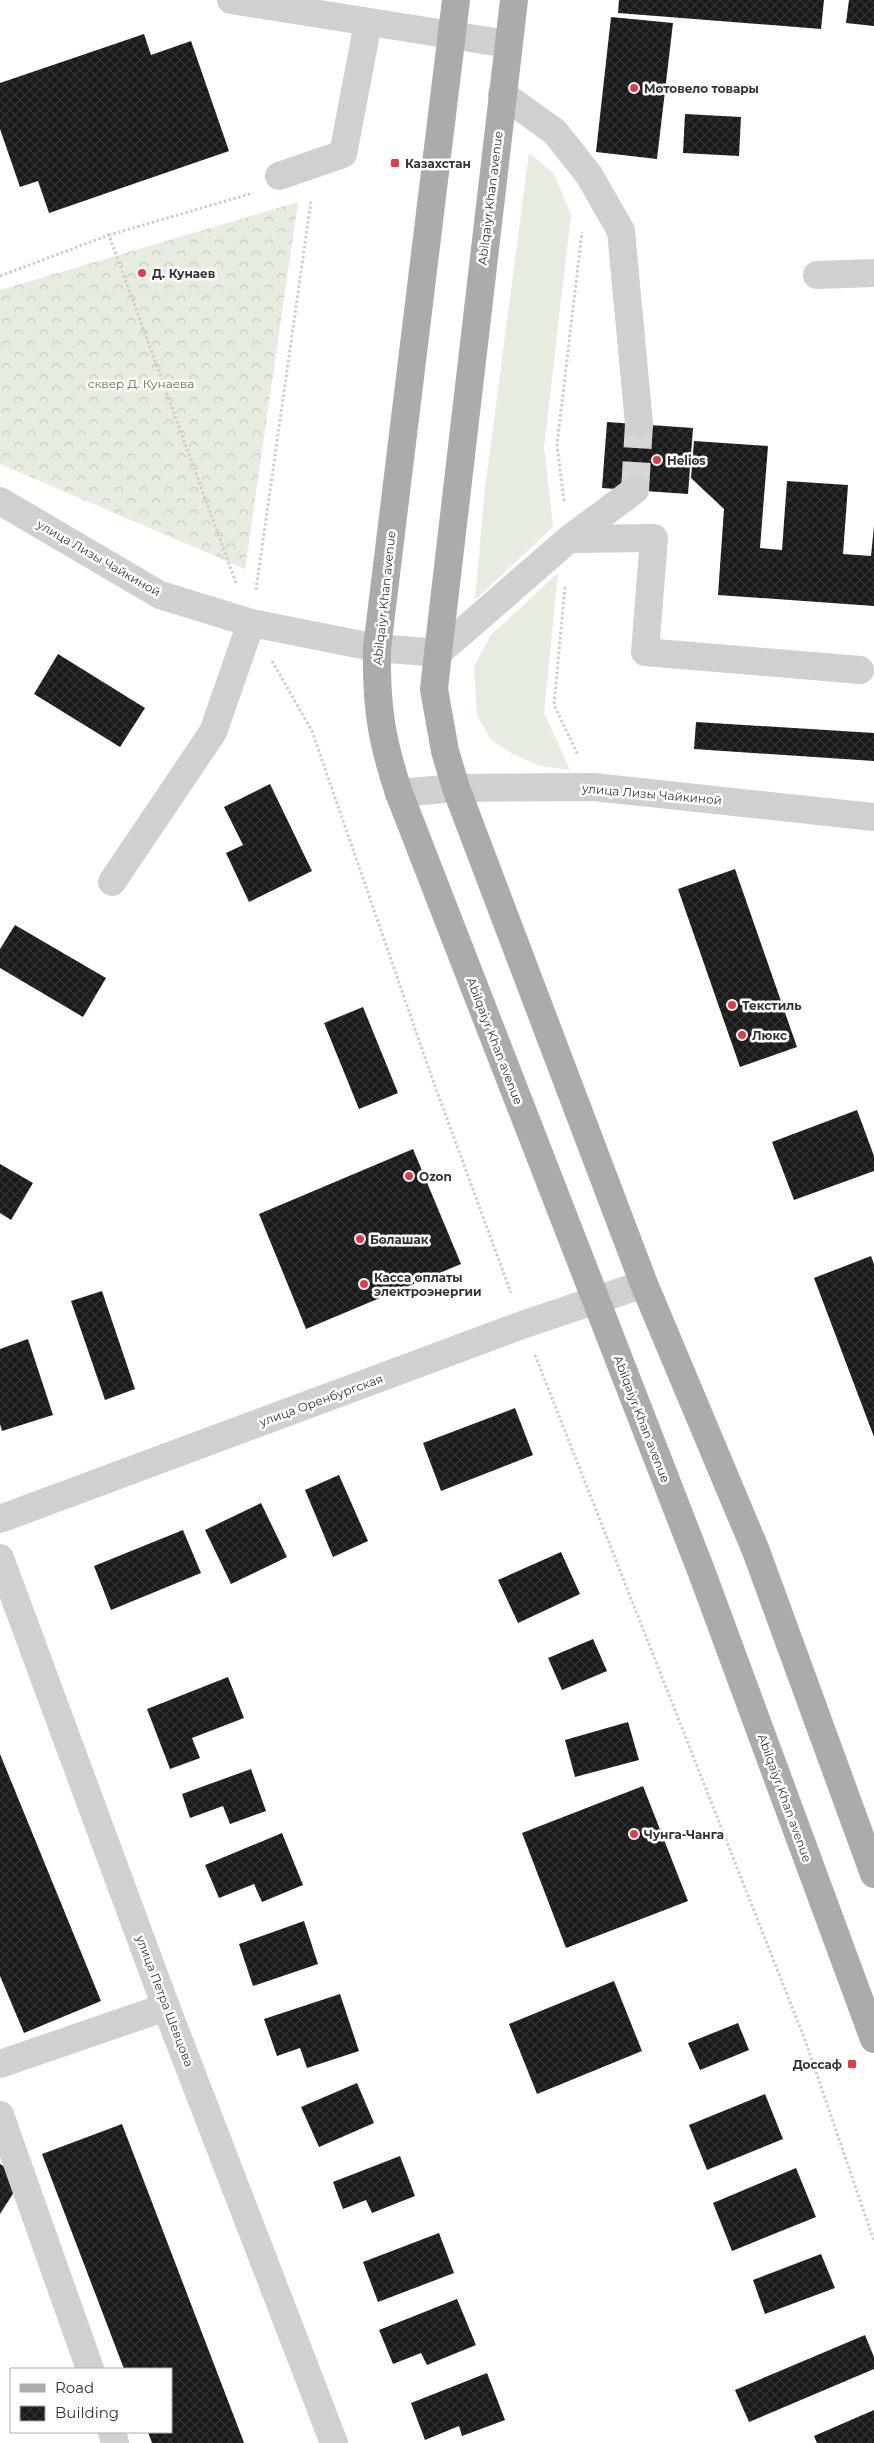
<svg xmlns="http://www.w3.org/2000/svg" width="874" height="2443" font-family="Montserrat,sans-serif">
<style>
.grass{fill:#e6ecdf}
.forest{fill:url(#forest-crowns)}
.building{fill:url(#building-cross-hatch)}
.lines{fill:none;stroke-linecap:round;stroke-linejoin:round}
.minor-tunnel{stroke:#d6d6d6;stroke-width:28;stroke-dasharray:28 14;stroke-linecap:butt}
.path{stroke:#cdcdcd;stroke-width:3;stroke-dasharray:2.5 2.5;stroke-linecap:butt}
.minor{stroke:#d0d0d0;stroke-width:28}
.major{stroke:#ababab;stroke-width:28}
.poi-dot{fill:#e63946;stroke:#fff;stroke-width:2}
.labels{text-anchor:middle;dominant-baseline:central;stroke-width:5;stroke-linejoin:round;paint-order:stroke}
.poi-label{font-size:12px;font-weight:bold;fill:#333;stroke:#fff;text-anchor:start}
.street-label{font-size:12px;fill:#333;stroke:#fff}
.park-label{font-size:12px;fill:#56703f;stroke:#fff}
</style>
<defs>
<pattern id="forest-crowns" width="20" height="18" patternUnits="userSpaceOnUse" patternTransform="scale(1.25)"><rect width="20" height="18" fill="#e6ecdf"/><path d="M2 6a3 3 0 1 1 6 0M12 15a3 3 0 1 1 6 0" fill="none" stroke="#c6cbc0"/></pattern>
<pattern id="building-cross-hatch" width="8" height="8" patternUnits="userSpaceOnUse" patternTransform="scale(1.25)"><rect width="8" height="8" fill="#1a1a1a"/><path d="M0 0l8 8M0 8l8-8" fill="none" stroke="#333"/></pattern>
</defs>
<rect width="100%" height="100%" fill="#fff"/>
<!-- grass -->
<g class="grass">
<path d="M 529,153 L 554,174 L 571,215 L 544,447 L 553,527 L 475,600 L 485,488 Z"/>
<path d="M 558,573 L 544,713 L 570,770 L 540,766 L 513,754 L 491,740 L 477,715 L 474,667 L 490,636 Z"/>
</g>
<!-- forest -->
<path class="forest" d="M 298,202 L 245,569 L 0,464 L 0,290 Z"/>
<!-- building -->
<g class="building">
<path d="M 619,0 L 824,0 L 821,29 L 618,13 Z"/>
<path d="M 849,0 L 874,0 L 874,26 L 846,23 Z"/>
<path d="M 611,17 L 673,23 L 657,159 L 596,152 Z"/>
<path d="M 144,34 L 151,55 L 191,41 L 229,151 L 49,213 L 38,181 L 20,187 L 0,129 L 0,83 Z"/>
<path d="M 685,114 L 741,117 L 739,156 L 683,153 Z"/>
<path d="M 607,422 L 693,428 L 688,494 L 602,488 Z"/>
<path d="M 694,441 L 768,446 L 760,548 L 782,550 L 787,481 L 848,485 L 843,554 L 871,556 L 874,526 L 874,606 L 718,595 L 724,509 L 691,478 Z"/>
<path d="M 58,654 L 145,708 L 120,747 L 34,694 Z"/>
<path d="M 696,722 L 874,733 L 874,761 L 694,749 Z"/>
<path d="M 270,784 L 312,871 L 249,902 L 226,853 L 243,845 L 224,807 Z"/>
<path d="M 735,869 L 797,1047 L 740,1067 L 678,889 Z"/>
<path d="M 15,925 L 106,978 L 83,1017 L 0,968 L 0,949 Z"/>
<path d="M 363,1007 L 398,1093 L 359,1109 L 324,1023 Z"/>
<path d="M 857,1110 L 874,1156 L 874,1171 L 794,1200 L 772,1142 Z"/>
<path d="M 413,1149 L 461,1264 L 306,1329 L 259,1214 Z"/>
<path d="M 0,1164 L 33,1183 L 11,1220 L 0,1213 Z"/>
<path d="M 871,1256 L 874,1264 L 874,1437 L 814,1278 Z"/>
<path d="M 102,1291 L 135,1389 L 105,1400 L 71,1301 Z"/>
<path d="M 28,1339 L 53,1415 L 2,1431 L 0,1424 L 0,1349 Z"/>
<path d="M 515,1408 L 533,1455 L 441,1491 L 423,1443 Z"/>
<path d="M 339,1475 L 368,1541 L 333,1557 L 305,1490 Z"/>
<path d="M 261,1503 L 287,1557 L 231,1584 L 205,1530 Z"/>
<path d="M 183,1530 L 201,1573 L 111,1610 L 94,1566 Z"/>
<path d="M 561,1552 L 580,1594 L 518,1623 L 498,1580 Z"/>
<path d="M 593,1639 L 607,1671 L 562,1690 L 548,1658 Z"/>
<path d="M 228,1677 L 244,1718 L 192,1738 L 200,1758 L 170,1769 L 147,1709 Z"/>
<path d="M 628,1722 L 639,1760 L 575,1777 L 565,1740 Z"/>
<path d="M 0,1754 L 101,2001 L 24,2033 L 0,1976 Z"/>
<path d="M 251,1769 L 266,1811 L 230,1824 L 223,1806 L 190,1818 L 182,1794 Z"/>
<path d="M 643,1786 L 688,1901 L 566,1948 L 522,1833 Z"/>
<path d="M 282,1833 L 303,1885 L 262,1902 L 254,1884 L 219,1898 L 205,1865 Z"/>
<path d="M 304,1921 L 318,1964 L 253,1986 L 239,1944 Z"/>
<path d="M 614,1981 L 642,2051 L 537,2094 L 509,2024 Z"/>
<path d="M 340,1994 L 359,2051 L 307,2068 L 300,2048 L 277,2056 L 264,2019 Z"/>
<path d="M 738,2023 L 749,2050 L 700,2070 L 688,2043 Z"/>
<path d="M 357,2083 L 374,2123 L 319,2147 L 301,2107 Z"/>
<path d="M 765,2094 L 783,2139 L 707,2170 L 689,2125 Z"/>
<path d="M 122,2124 L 243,2440 L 244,2443 L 152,2443 L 148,2432 L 171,2432 L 171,2369 L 124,2369 L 42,2154 Z"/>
<path d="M 400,2156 L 415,2196 L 372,2213 L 366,2200 L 343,2209 L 333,2182 Z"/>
<path d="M 0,2164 L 23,2178 L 0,2214 Z"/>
<path d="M 796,2168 L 816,2217 L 732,2251 L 713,2203 Z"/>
<path d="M 439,2233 L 454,2273 L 378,2302 L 363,2262 Z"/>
<path d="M 821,2254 L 835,2288 L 765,2314 L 753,2280 Z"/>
<path d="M 457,2299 L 476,2345 L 427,2365 L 421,2353 L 393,2364 L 379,2330 Z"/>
<path d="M 865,2335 L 874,2357 L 874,2369 L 749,2422 L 735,2390 Z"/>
<path d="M 487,2373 L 505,2420 L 462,2436 L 459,2426 L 425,2440 L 411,2403 Z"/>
<path d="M 874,2410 L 874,2443 L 817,2443 L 814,2436 Z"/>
</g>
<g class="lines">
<!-- minor-tunnel -->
<path class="minor-tunnel" d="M 635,490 L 639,424"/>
<!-- path -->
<g class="path">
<path d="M 0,276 L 109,235"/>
<path d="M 564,501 L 557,445 L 582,232"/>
<path d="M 236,583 L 109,235 L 253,193"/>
<path d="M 565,587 L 554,705 L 578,755"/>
<path d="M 256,590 L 311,201"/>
<path d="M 272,661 L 312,731 L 431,1075 L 511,1293"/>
<path d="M 535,1355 L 805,2040 L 874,2241"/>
</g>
<!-- minor -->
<g class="minor">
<path d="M 231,0 L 508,44"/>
<path d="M 502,94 L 555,132 L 589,175 L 621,231 L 639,424"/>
<path d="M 279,176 L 343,154 L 368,23"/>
<path d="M 817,275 L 874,273"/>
<path d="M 0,501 L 160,595 L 251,623 L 377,648 L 438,653 L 569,539 L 635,490"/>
<path d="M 569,539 L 654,538 L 645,652 L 860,670"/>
<path d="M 399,793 L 456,788 L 594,787 L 874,817"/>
<path d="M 112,882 L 213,732 L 251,623"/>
<path d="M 0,1519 L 522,1325 L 644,1284"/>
<path d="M 0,1558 L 166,2007 L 334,2443"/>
<path d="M 0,2064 L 166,2007"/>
<path d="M 0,2115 L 90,2369"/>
<path d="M 112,2432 L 115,2443"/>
</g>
<!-- major -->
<g class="major">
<path d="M 456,0 L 377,648 C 376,705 381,739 399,793 L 702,1573 L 874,2039"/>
<path d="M 514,0 L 438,653 L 434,689 L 445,751 L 456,788 L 644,1284 L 756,1551 L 874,1874"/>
</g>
</g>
<!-- markers -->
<g class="poi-dot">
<circle cx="634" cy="88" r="5"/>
<rect x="390" y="158" width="10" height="10" rx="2.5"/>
<circle cx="142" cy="273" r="5"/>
<circle cx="657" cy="460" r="5"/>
<circle cx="732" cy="1005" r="5"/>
<circle cx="742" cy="1035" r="5"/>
<circle cx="409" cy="1176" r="5"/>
<circle cx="360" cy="1239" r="5"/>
<circle cx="364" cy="1284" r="5"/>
<circle cx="634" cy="1834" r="5"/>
<rect x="847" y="2059" width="10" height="10" rx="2.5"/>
</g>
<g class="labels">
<!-- poi labels -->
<g class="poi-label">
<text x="644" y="88">Мотовело товары</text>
<text x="405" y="163">Казахстан</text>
<text x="152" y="273">Д. Кунаев</text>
<text x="667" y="460">Helios</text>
<text x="742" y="1005">Текстиль</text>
<text x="752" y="1035">Люкс</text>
<text x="419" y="1176">Ozon</text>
<text x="370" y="1239">Болашак</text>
<text x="374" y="1277">Касса оплаты<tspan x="374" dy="14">электроэнергии</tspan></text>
<text x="644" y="1834">Чунга-Чанга</text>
<text x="842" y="2064" text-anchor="end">Доссаф</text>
</g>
<!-- street labels -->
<g class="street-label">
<text transform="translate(490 198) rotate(-83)">Abilqaiyr Khan avenue</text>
<text transform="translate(99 558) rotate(30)">улица Лизы Чайкиной</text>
<text transform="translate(384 598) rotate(-84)">Abilqaiyr Khan avenue</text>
<text transform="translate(652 794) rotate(5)">улица Лизы Чайкиной</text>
<text transform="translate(495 1041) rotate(69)">Abilqaiyr Khan avenue</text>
<text transform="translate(321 1400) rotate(-20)">улица Оренбургская</text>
<text transform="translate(642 1419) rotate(69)">Abilqaiyr Khan avenue</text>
<text transform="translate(785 1798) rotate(70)">Abilqaiyr Khan avenue</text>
<text transform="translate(165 2001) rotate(69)">улица Петра Шевцова</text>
</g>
<!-- park labels -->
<g class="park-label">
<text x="141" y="383">сквер Д. Кунаева</text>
</g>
</g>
<!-- legend -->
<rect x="10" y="2368" width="162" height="65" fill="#ffffff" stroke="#adadad"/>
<rect x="20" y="2384" width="25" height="8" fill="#ababab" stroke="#adadad"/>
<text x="55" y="2393" font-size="15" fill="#333333">Road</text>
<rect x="20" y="2406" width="25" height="15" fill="url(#building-cross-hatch)" stroke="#adadad"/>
<text x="55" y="2418" font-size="15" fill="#333333">Building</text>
</svg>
